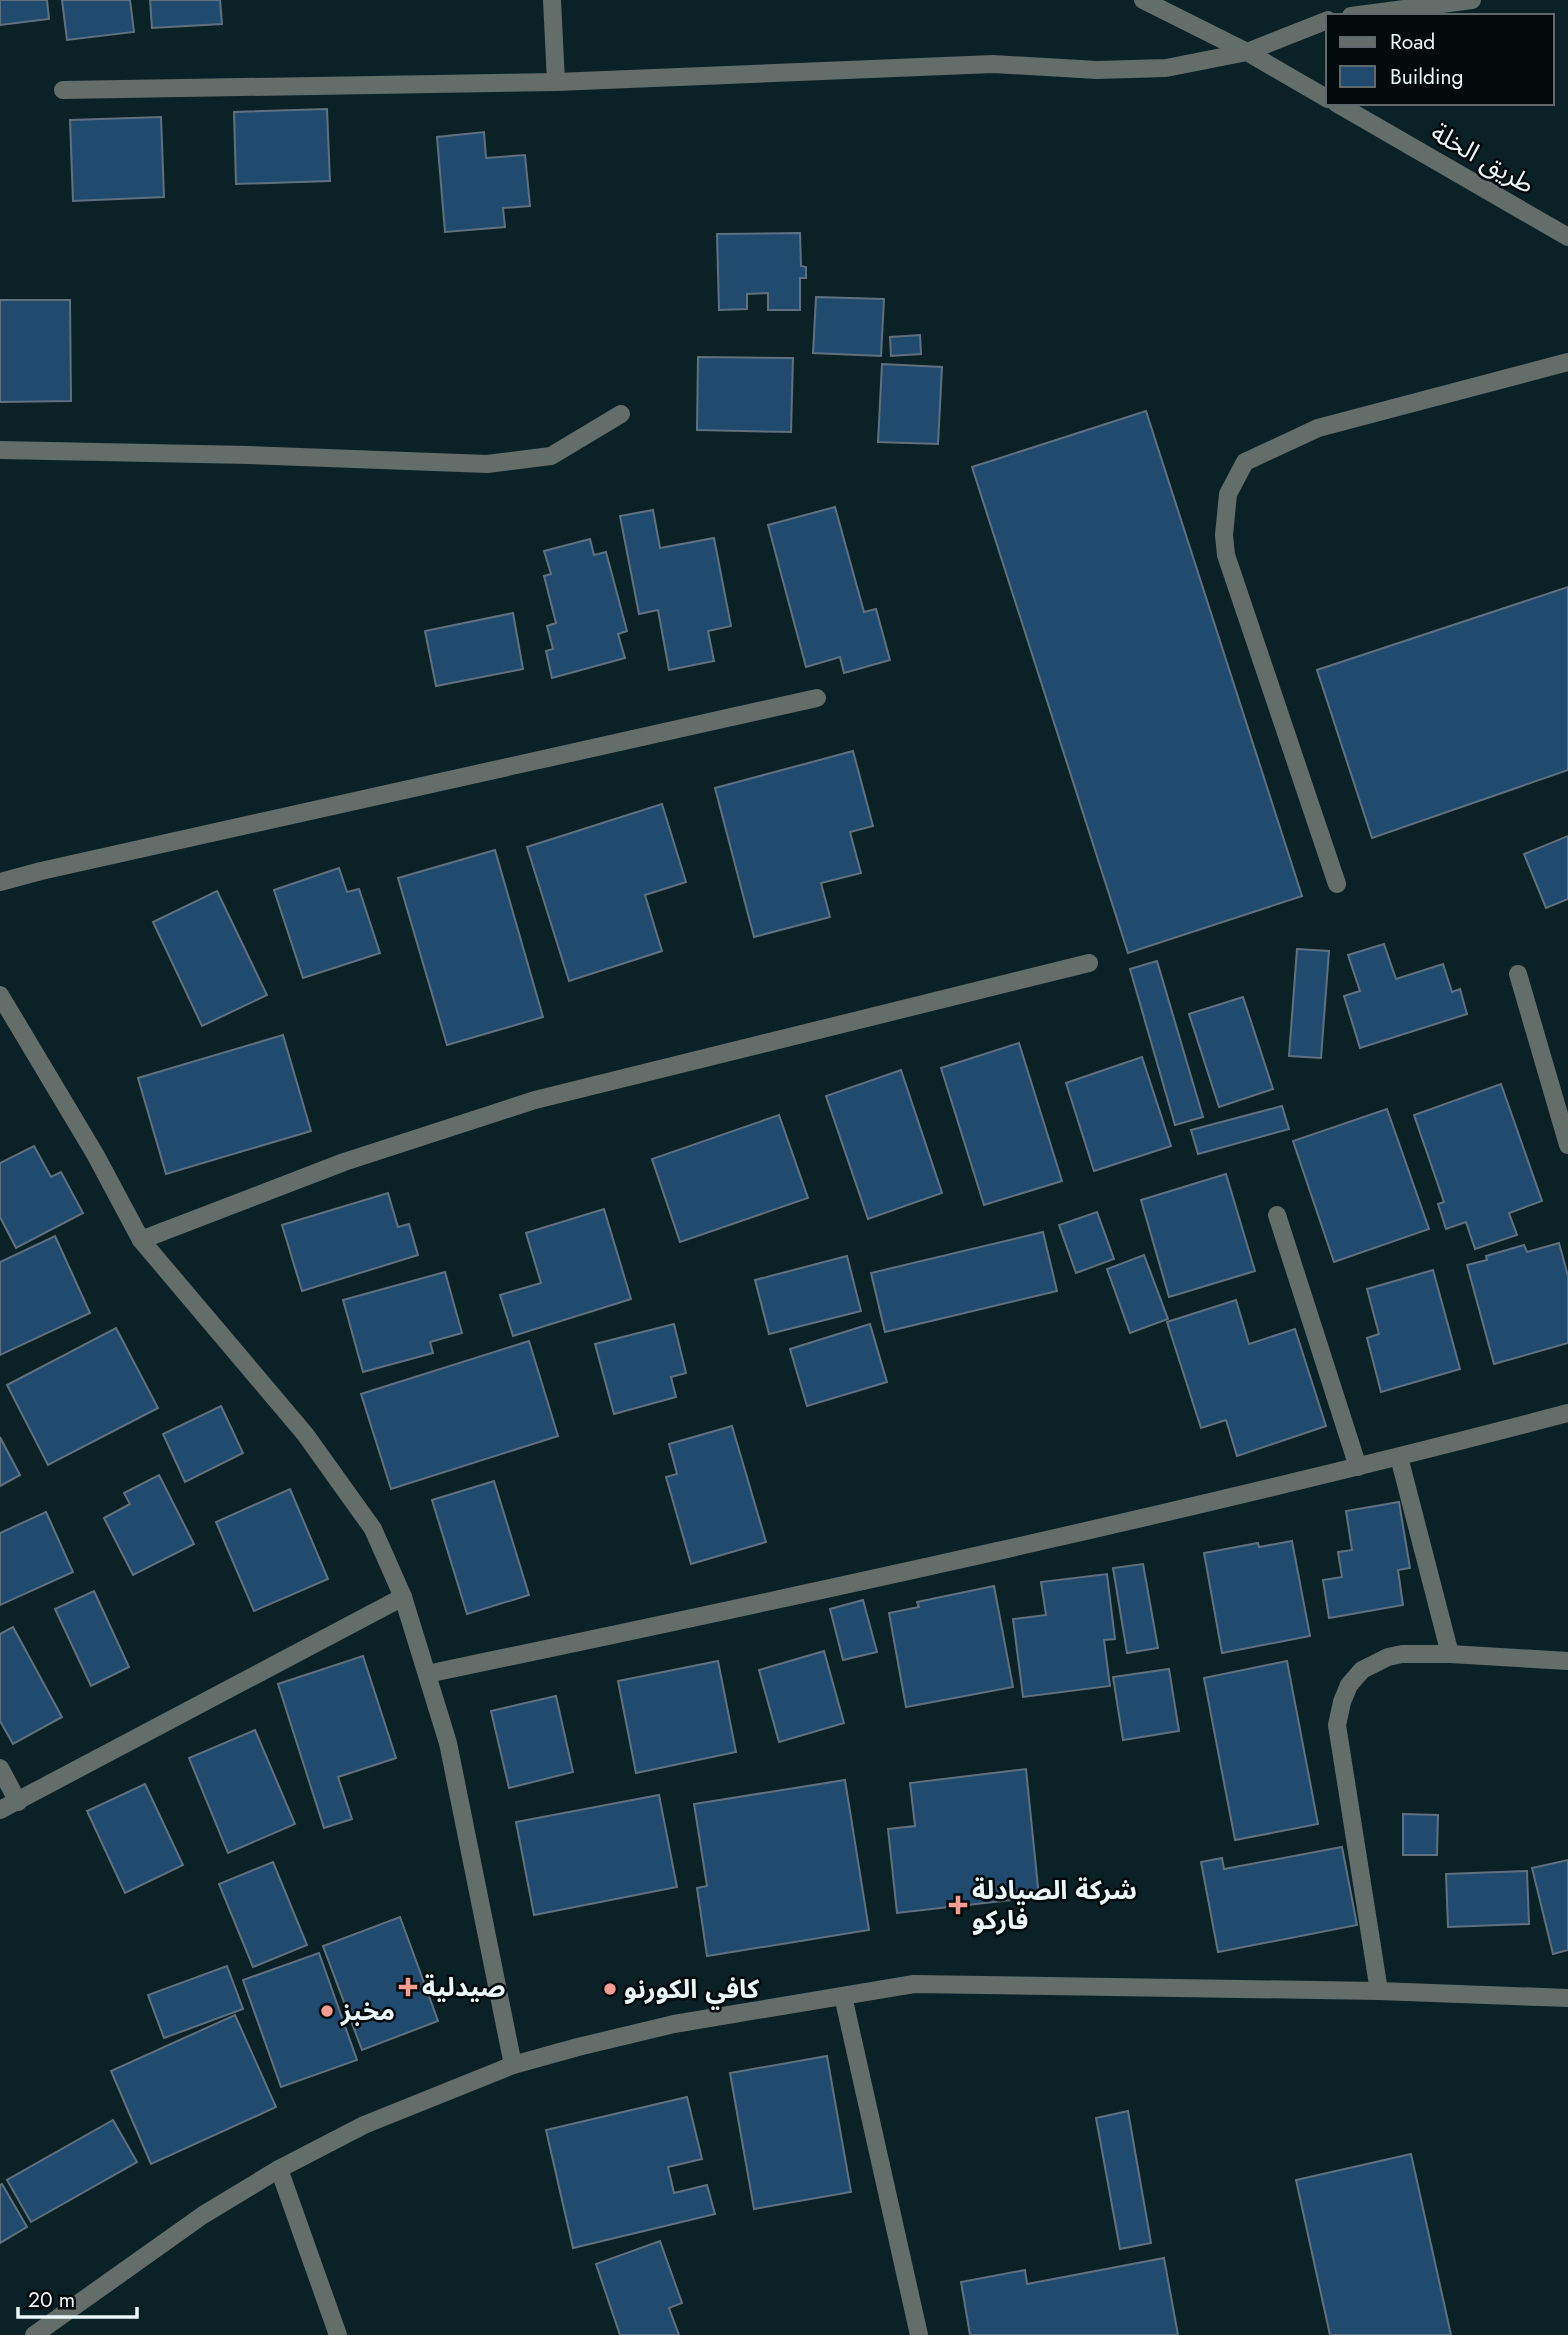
<svg xmlns="http://www.w3.org/2000/svg" width="1568" height="2335" font-family="Jost,'Noto Sans Arabic',sans-serif">
<style>
.building{fill:#204b6f;stroke:#60707f;stroke-width:2}
.lines{fill:none;stroke-linecap:round;stroke-linejoin:round}
.service{stroke:#636d6a;stroke-width:18}
.minor{stroke:#636d6a;stroke-width:18}
.tertiary{stroke:#636d6a;stroke-width:18}
.poi-dot{fill:#f59c93;stroke:#030a0b;stroke-width:2.5}
.labels{text-anchor:middle;dominant-baseline:central;stroke-width:5;stroke-linejoin:round;paint-order:stroke}
.street-label{font-size:26px;fill:#eaf8fa;stroke:#030a0b}
.poi-label{font-size:26px;font-weight:bold;fill:#eaf8fa;stroke:#030a0b;text-anchor:start}
</style>
<rect width="100%" height="100%" fill="#0a2226"/>
<!-- building -->
<g class="building">
<path d="M 0,0 L 47,0 L 49,19 L 0,25 Z"/>
<path d="M 62,0 L 130,0 L 134,32 L 67,40 Z"/>
<path d="M 150,0 L 220,0 L 222,24 L 152,28 Z"/>
<path d="M 327,109 L 330,181 L 236,184 L 234,112 Z"/>
<path d="M 161,117 L 164,197 L 73,201 L 70,120 Z"/>
<path d="M 484,132 L 486,158 L 525,155 L 530,206 L 503,208 L 505,227 L 445,232 L 437,137 Z"/>
<path d="M 800,233 L 801,266 L 806,267 L 806,278 L 800,278 L 800,310 L 768,310 L 768,293 L 747,294 L 747,309 L 719,310 L 717,234 Z"/>
<path d="M 816,297 L 884,299 L 881,356 L 813,353 Z"/>
<path d="M 0,300 L 70,300 L 71,401 L 0,402 Z"/>
<path d="M 920,335 L 921,354 L 891,356 L 890,337 Z"/>
<path d="M 698,357 L 793,358 L 791,432 L 697,430 Z"/>
<path d="M 882,364 L 942,367 L 938,444 L 878,442 Z"/>
<path d="M 1146,411 L 1302,896 L 1128,953 L 972,467 Z"/>
<path d="M 835,507 L 864,612 L 876,609 L 890,660 L 844,673 L 840,657 L 806,667 L 768,525 Z"/>
<path d="M 653,510 L 660,548 L 714,538 L 731,626 L 708,631 L 714,661 L 669,670 L 658,610 L 639,614 L 620,516 Z"/>
<path d="M 590,539 L 594,555 L 606,552 L 627,631 L 618,634 L 625,658 L 552,678 L 546,651 L 553,649 L 547,626 L 556,623 L 544,576 L 551,574 L 544,551 Z"/>
<path d="M 1568,587 L 1568,770 L 1372,838 L 1317,670 Z"/>
<path d="M 513,613 L 523,669 L 436,686 L 425,631 Z"/>
<path d="M 853,751 L 873,826 L 850,832 L 861,873 L 821,883 L 830,917 L 754,937 L 715,788 Z"/>
<path d="M 662,804 L 686,882 L 645,895 L 662,951 L 569,981 L 527,847 Z"/>
<path d="M 1568,836 L 1568,899 L 1546,908 L 1524,854 Z"/>
<path d="M 495,850 L 543,1017 L 447,1045 L 398,878 Z"/>
<path d="M 339,868 L 347,892 L 359,889 L 380,953 L 303,978 L 274,890 Z"/>
<path d="M 217,891 L 267,995 L 202,1026 L 153,922 Z"/>
<path d="M 1384,944 L 1396,979 L 1443,964 L 1452,992 L 1460,989 L 1467,1014 L 1360,1048 L 1344,996 L 1360,991 L 1348,955 Z"/>
<path d="M 1297,949 L 1329,951 L 1321,1058 L 1289,1056 Z"/>
<path d="M 1157,961 L 1203,1117 L 1175,1125 L 1130,969 Z"/>
<path d="M 1243,997 L 1273,1089 L 1219,1107 L 1189,1014 Z"/>
<path d="M 283,1035 L 311,1131 L 166,1174 L 138,1078 Z"/>
<path d="M 1019,1043 L 1062,1181 L 984,1205 L 941,1068 Z"/>
<path d="M 1142,1057 L 1171,1146 L 1094,1171 L 1066,1083 Z"/>
<path d="M 901,1070 L 942,1193 L 868,1219 L 826,1096 Z"/>
<path d="M 1501,1084 L 1542,1201 L 1509,1213 L 1517,1235 L 1475,1249 L 1466,1222 L 1446,1229 L 1438,1204 L 1444,1202 L 1414,1115 Z"/>
<path d="M 1282,1106 L 1289,1129 L 1198,1154 L 1191,1130 Z"/>
<path d="M 1387,1109 L 1429,1229 L 1334,1262 L 1293,1141 Z"/>
<path d="M 779,1115 L 808,1198 L 680,1242 L 652,1159 Z"/>
<path d="M 34,1146 L 51,1177 L 61,1172 L 83,1213 L 16,1248 L 0,1217 L 0,1163 Z"/>
<path d="M 1226,1174 L 1255,1271 L 1169,1297 L 1141,1200 Z"/>
<path d="M 388,1193 L 398,1227 L 409,1224 L 418,1255 L 302,1291 L 282,1225 Z"/>
<path d="M 604,1209 L 631,1299 L 513,1336 L 500,1295 L 541,1283 L 526,1233 Z"/>
<path d="M 1097,1212 L 1114,1259 L 1076,1273 L 1059,1225 Z"/>
<path d="M 1043,1232 L 1057,1291 L 885,1332 L 871,1273 Z"/>
<path d="M 55,1236 L 90,1313 L 0,1355 L 0,1262 Z"/>
<path d="M 1559,1243 L 1568,1276 L 1568,1343 L 1494,1364 L 1467,1265 L 1487,1260 L 1486,1256 L 1524,1245 L 1527,1252 Z"/>
<path d="M 1144,1255 L 1168,1319 L 1130,1333 L 1107,1269 Z"/>
<path d="M 847,1256 L 861,1311 L 769,1334 L 755,1280 Z"/>
<path d="M 1433,1270 L 1460,1369 L 1381,1392 L 1367,1338 L 1379,1334 L 1367,1289 Z"/>
<path d="M 445,1272 L 462,1333 L 430,1342 L 433,1353 L 363,1372 L 343,1300 Z"/>
<path d="M 1236,1300 L 1249,1344 L 1295,1329 L 1326,1426 L 1237,1456 L 1226,1420 L 1201,1428 L 1167,1322 Z"/>
<path d="M 674,1324 L 686,1373 L 671,1377 L 676,1397 L 614,1414 L 595,1344 Z"/>
<path d="M 870,1324 L 887,1382 L 807,1406 L 790,1349 Z"/>
<path d="M 116,1328 L 158,1408 L 48,1465 L 7,1385 Z"/>
<path d="M 529,1341 L 558,1436 L 391,1489 L 361,1394 Z"/>
<path d="M 221,1406 L 243,1453 L 185,1482 L 163,1434 Z"/>
<path d="M 732,1426 L 766,1542 L 691,1564 L 666,1477 L 677,1474 L 669,1444 Z"/>
<path d="M 0,1437 L 20,1475 L 0,1486 Z"/>
<path d="M 159,1475 L 194,1544 L 133,1575 L 104,1518 L 130,1504 L 124,1493 Z"/>
<path d="M 494,1481 L 529,1595 L 467,1614 L 432,1500 Z"/>
<path d="M 290,1489 L 328,1579 L 254,1611 L 216,1522 Z"/>
<path d="M 1399,1502 L 1410,1568 L 1398,1570 L 1403,1605 L 1329,1618 L 1323,1580 L 1342,1577 L 1338,1552 L 1352,1550 L 1346,1511 Z"/>
<path d="M 46,1512 L 73,1572 L 0,1605 L 0,1533 Z"/>
<path d="M 1292,1541 L 1310,1636 L 1222,1653 L 1204,1553 L 1258,1543 L 1259,1547 Z"/>
<path d="M 1143,1564 L 1158,1648 L 1127,1653 L 1113,1568 Z"/>
<path d="M 1107,1574 L 1115,1639 L 1104,1640 L 1110,1686 L 1023,1697 L 1013,1619 L 1046,1615 L 1041,1582 Z"/>
<path d="M 994,1586 L 1013,1687 L 906,1707 L 889,1613 L 919,1607 L 917,1602 Z"/>
<path d="M 94,1591 L 129,1667 L 91,1686 L 55,1609 Z"/>
<path d="M 863,1600 L 877,1652 L 843,1660 L 830,1609 Z"/>
<path d="M 13,1627 L 62,1717 L 13,1744 L 0,1721 L 0,1634 Z"/>
<path d="M 824,1651 L 844,1723 L 779,1742 L 759,1670 Z"/>
<path d="M 363,1656 L 396,1758 L 338,1777 L 352,1819 L 324,1828 L 278,1684 Z"/>
<path d="M 718,1661 L 736,1752 L 636,1773 L 618,1681 Z"/>
<path d="M 1287,1661 L 1318,1824 L 1235,1840 L 1204,1678 Z"/>
<path d="M 1169,1669 L 1179,1731 L 1123,1740 L 1113,1677 Z"/>
<path d="M 556,1696 L 573,1772 L 509,1788 L 491,1711 Z"/>
<path d="M 255,1730 L 295,1824 L 228,1853 L 189,1758 Z"/>
<path d="M 1026,1769 L 1039,1897 L 897,1913 L 888,1829 L 915,1826 L 910,1783 Z"/>
<path d="M 845,1780 L 869,1930 L 707,1956 L 697,1888 L 707,1886 L 694,1804 Z"/>
<path d="M 145,1784 L 183,1865 L 125,1893 L 87,1811 Z"/>
<path d="M 659,1795 L 677,1887 L 534,1915 L 516,1822 Z"/>
<path d="M 1403,1814 L 1438,1815 L 1437,1855 L 1403,1855 Z"/>
<path d="M 1342,1847 L 1357,1925 L 1218,1952 L 1201,1862 L 1222,1858 L 1224,1869 Z"/>
<path d="M 1568,1860 L 1568,1950 L 1553,1954 L 1532,1868 Z"/>
<path d="M 273,1862 L 307,1945 L 253,1967 L 219,1884 Z"/>
<path d="M 1527,1871 L 1529,1924 L 1448,1927 L 1446,1874 Z"/>
<path d="M 400,1917 L 438,2021 L 362,2050 L 323,1946 Z"/>
<path d="M 319,1953 L 357,2060 L 281,2087 L 243,1980 Z"/>
<path d="M 227,1966 L 243,2009 L 164,2038 L 148,1995 Z"/>
<path d="M 235,2015 L 276,2107 L 151,2164 L 111,2071 Z"/>
<path d="M 827,2056 L 851,2192 L 754,2209 L 730,2073 Z"/>
<path d="M 687,2097 L 702,2159 L 668,2167 L 674,2193 L 707,2185 L 715,2214 L 573,2248 L 546,2130 Z"/>
<path d="M 1128,2111 L 1151,2243 L 1120,2249 L 1096,2118 Z"/>
<path d="M 113,2120 L 137,2162 L 31,2222 L 7,2180 Z"/>
<path d="M 1411,2154 L 1451,2335 L 1330,2335 L 1296,2180 Z"/>
<path d="M 2,2184 L 27,2227 L 0,2243 L 0,2185 Z"/>
<path d="M 660,2241 L 682,2303 L 669,2308 L 679,2335 L 620,2335 L 596,2264 Z"/>
<path d="M 1164,2258 L 1178,2335 L 970,2335 L 961,2282 L 1025,2270 L 1027,2284 Z"/>
</g>
<g class="lines">
<!-- service -->
<path class="service" d="M 1337,884 L 1226,555 L 1224,535 L 1228,494 L 1245,462 L 1318,428 L 1568,362"/>
<!-- minor -->
<g class="minor">
<path d="M 552,0 L 556,82"/>
<path d="M 1351,16 L 1472,0"/>
<path d="M 63,90 L 556,82 L 993,64 L 1097,70 L 1166,68 L 1247,52 L 1328,20"/>
<path d="M 0,450 L 249,455 L 487,464 L 551,456 L 621,414"/>
<path d="M 0,882 L 41,871 L 817,698"/>
<path d="M 1518,974 L 1568,1145"/>
<path d="M 0,995 L 95,1154 L 141,1240 L 305,1434 L 373,1529 L 403,1597 L 448,1743 L 513,2065"/>
<path d="M 1277,1215 L 1358,1467"/>
<path d="M 141,1240 L 344,1162 L 535,1100 L 1089,963"/>
<path d="M 1399,1457 L 1450,1654"/>
<path d="M 427,1674 C 809,1594 1191,1512 1568,1413"/>
<path d="M 0,1768 L 18,1802"/>
<path d="M 0,1810 L 403,1597"/>
<path d="M 1379,1991 L 1337,1725 L 1342,1702 L 1349,1685 L 1362,1670 L 1388,1657 L 1402,1654 L 1450,1654 L 1568,1661"/>
<path d="M 843,1996 L 919,2335"/>
<path d="M 279,2169 L 338,2335"/>
</g>
<!-- tertiary -->
<g class="tertiary">
<path d="M 1143,0 L 1247,52 L 1328,99"/>
<path d="M 1336,103 L 1568,237"/>
<path d="M 34,2335 L 203,2215 L 279,2169 L 364,2125 L 513,2065 L 578,2047 L 674,2024 L 914,1984 L 1379,1991 L 1568,1998"/>
</g>
</g>
<!-- markers -->
<g class="poi-dot">
<path d="M954.5 1894.5h7v7h7v7h-7v7h-7v-7h-7v-7h7z"/>
<path d="M404.5 1976.5h7v7h7v7h-7v7h-7v-7h-7v-7h7z"/>
<circle cx="610" cy="1989" r="7"/>
<circle cx="327" cy="2011" r="7"/>
</g>
<g class="labels">
<!-- street labels -->
<g class="street-label">
<text transform="translate(1483 158) rotate(30)">طريق الخلة</text>
</g>
<!-- poi labels -->
<g class="poi-label">
<text x="972" y="1890">شركة الصيادلة<tspan x="972" dy="30">فاركو</tspan></text>
<text x="422" y="1987">صيدلية</text>
<text x="624" y="1989">كافي الكورنو</text>
<text x="341" y="2011">مخبز</text>
</g>
</g>
<!-- legend -->
<rect x="1326" y="14" width="228" height="91" fill="#030a0b" stroke="#5f696b" stroke-width="2"/>
<rect x="1340" y="37" width="35" height="10" fill="#636d6a" stroke="#5f696b" stroke-width="2"/>
<text x="1390" y="49" font-size="21" fill="#eaf8fa">Road</text>
<rect x="1340" y="66" width="35" height="21" fill="#204b6f" stroke="#5f696b" stroke-width="2"/>
<text x="1390" y="84" font-size="21" fill="#eaf8fa">Building</text>
<!-- scale -->
<path d="M18 2307v10h119v-10" fill="none" stroke="#eaf8fa" stroke-width="3.5"/>
<text x="28" y="2307" font-size="21" fill="#eaf8fa" stroke="#030a0b" stroke-width="5" paint-order="stroke">20 m</text>
</svg>
